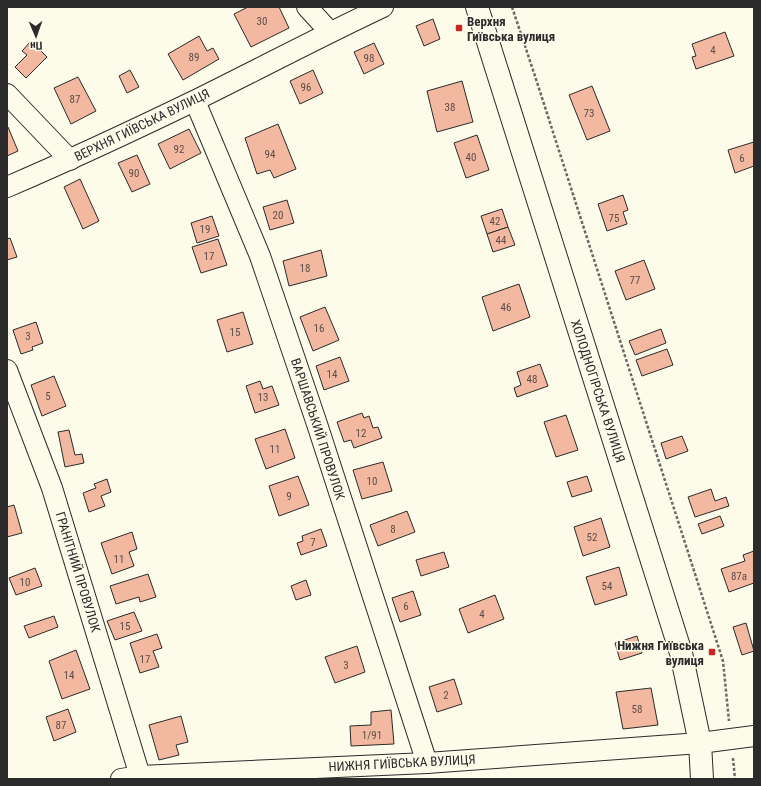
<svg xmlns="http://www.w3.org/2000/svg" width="761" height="786" font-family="'Roboto Condensed',sans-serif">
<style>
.building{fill:#f2b8a0;stroke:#2b2b2b}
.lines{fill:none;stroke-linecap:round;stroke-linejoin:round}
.minor-casing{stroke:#2b2b2b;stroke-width:22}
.major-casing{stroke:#2b2b2b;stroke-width:24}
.path{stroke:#6a6964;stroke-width:2.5;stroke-dasharray:3 2;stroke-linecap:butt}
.minor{stroke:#fdfbea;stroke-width:20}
.major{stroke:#fdfbea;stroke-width:22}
.poi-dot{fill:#c62828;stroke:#fdfbea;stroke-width:1.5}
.labels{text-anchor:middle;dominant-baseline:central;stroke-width:3;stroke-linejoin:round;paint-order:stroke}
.number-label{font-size:11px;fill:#5d4e48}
.poi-label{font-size:13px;font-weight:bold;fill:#2b2b2b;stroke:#fdfbea;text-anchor:start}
.street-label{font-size:13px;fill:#2b2b2b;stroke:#fdfbea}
</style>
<rect width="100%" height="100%" fill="#fdfbea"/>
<!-- building -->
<g class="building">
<path d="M 248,7 L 279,7 L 289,28 L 251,47 L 234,14 Z"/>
<path d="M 433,19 L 440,39 L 424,46 L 416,26 Z"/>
<path d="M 725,32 L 734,56 L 696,69 L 692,57 L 696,56 L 692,44 Z"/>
<path d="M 199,36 L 207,51 L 213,48 L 219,59 L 183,80 L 168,54 Z"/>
<path d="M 31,41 L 47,57 L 26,78 L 15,67 L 27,55 L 22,51 Z"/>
<path d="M 374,43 L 384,64 L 364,74 L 354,52 Z"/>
<path d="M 130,70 L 139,87 L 127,93 L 119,76 Z"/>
<path d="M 313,70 L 323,93 L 300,104 L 290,81 Z"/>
<path d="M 78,77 L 96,111 L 71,124 L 54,88 Z"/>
<path d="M 462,81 L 473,122 L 437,132 L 427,91 Z"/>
<path d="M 592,86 L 610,131 L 587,140 L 569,95 Z"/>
<path d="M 278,124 L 296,169 L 274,178 L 270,170 L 257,174 L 245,138 Z"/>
<path d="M 8,127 L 18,151 L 7,156 L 7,128 Z"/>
<path d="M 189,129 L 201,153 L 170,169 L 158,144 Z"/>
<path d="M 477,135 L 489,170 L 466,178 L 454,143 Z"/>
<path d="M 754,142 L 754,166 L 735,173 L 728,150 Z"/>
<path d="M 137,155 L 150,184 L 132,192 L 118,163 Z"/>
<path d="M 80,179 L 99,221 L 83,229 L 64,187 Z"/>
<path d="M 623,195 L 628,210 L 623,212 L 627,224 L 607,231 L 598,204 Z"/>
<path d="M 287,200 L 294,223 L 270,230 L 263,207 Z"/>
<path d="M 502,209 L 508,227 L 487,234 L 481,216 Z"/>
<path d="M 212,216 L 219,236 L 197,243 L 191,223 Z"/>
<path d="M 508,227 L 515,245 L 493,252 L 487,234 Z"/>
<path d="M 10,238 L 17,257 L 7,260 L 7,239 Z"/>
<path d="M 218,239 L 227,265 L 201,273 L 192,247 Z"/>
<path d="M 321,250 L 327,276 L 289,286 L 283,261 Z"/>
<path d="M 644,260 L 655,289 L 626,300 L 615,271 Z"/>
<path d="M 519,284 L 530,317 L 493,331 L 482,297 Z"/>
<path d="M 325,307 L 339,340 L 313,351 L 300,317 Z"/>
<path d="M 243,312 L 253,344 L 227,352 L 217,320 Z"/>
<path d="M 36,322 L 43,343 L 32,347 L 33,350 L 21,354 L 13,330 Z"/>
<path d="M 661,329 L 666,343 L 635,355 L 629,341 Z"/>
<path d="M 667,349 L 673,365 L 642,376 L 636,360 Z"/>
<path d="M 340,357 L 349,381 L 324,390 L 316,366 Z"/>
<path d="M 540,364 L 548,386 L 517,397 L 514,388 L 521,385 L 517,372 Z"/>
<path d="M 54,376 L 66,406 L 42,416 L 31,385 Z"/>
<path d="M 260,381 L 263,389 L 272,386 L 279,405 L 255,413 L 246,386 Z"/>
<path d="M 362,413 L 364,418 L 369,416 L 373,428 L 378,427 L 382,438 L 354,448 L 351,440 L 344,442 L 337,422 Z"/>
<path d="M 566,415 L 578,450 L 556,457 L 544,422 Z"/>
<path d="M 285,429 L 295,458 L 266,469 L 255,439 Z"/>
<path d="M 69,430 L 75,455 L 82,454 L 84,463 L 65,467 L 58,432 Z"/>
<path d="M 682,436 L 688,451 L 666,459 L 661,443 Z"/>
<path d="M 383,462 L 392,491 L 362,499 L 353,470 Z"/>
<path d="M 298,476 L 309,505 L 279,516 L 269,486 Z"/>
<path d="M 587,476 L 592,491 L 572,497 L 567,482 Z"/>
<path d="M 107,479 L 111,492 L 101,496 L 105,506 L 89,512 L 83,493 L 96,488 L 94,484 Z"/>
<path d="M 711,489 L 715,501 L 726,497 L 729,506 L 695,517 L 688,497 Z"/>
<path d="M 14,505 L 22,533 L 7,537 L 7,507 Z"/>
<path d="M 407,511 L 415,532 L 378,546 L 370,525 Z"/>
<path d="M 720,516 L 724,526 L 702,534 L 698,524 Z"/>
<path d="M 601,518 L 610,547 L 583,556 L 574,527 Z"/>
<path d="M 321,529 L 327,546 L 301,555 L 297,543 L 303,541 L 302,536 Z"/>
<path d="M 132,532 L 137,549 L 129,552 L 134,566 L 112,574 L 101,543 Z"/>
<path d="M 754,551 L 754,583 L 729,592 L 721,569 L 745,561 L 743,555 Z"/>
<path d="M 444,552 L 449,567 L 421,576 L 416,560 Z"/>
<path d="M 619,567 L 627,595 L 595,605 L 586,577 Z"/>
<path d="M 35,568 L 42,586 L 16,595 L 9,578 Z"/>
<path d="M 148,574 L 156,597 L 140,602 L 139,597 L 116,604 L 110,586 Z"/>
<path d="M 306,580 L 311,595 L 296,600 L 291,586 Z"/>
<path d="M 413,591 L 421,615 L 400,622 L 392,598 Z"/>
<path d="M 495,595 L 504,619 L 468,633 L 459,609 Z"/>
<path d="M 134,612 L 142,631 L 115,640 L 107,621 Z"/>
<path d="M 54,616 L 58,627 L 29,638 L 24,626 Z"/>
<path d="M 746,623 L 754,651 L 742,655 L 733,627 Z"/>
<path d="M 157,634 L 162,648 L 153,651 L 159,667 L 140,673 L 130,643 Z"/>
<path d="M 637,636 L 642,653 L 620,660 L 615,643 Z"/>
<path d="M 357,646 L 365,672 L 335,683 L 325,657 Z"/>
<path d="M 76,650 L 90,689 L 62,699 L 49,661 Z"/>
<path d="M 454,679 L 462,704 L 437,712 L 429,687 Z"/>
<path d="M 651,688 L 658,725 L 623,729 L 616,692 Z"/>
<path d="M 68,709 L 76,732 L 54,741 L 46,717 Z"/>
<path d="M 391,710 L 394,744 L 351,746 L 350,726 L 371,725 L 371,712 Z"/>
<path d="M 181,716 L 188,742 L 176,745 L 179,755 L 159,760 L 149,725 Z"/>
</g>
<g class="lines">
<!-- minor casing -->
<g class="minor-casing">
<g id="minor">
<path d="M 307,7 L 330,32"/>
<path d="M 7,94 L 70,160"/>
<path d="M 195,101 L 260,256 L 317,424 L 427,763"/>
<path d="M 7,187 C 70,160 132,131 194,101 C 257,70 319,37 383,7"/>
<path d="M 7,370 L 52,488 L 140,776"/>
<path d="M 121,779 L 140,776 L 427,763 L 700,743 L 754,736"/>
</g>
</g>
<!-- major casing -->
<g class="major-casing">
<path id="major" d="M 477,7 L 681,653 L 700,743 L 702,779"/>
</g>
<!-- path -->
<g class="path">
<path d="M 512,7 L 535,76 L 723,661 L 729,721"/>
<path d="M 733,758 L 735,779"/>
</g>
<!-- minor -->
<use href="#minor" class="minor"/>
<!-- major -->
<use href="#major" class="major"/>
</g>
<!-- markers -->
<g class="poi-dot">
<rect x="455" y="24" width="8" height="8" rx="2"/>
<rect x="708" y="648" width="8" height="8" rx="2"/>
</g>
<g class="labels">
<!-- number labels -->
<g class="number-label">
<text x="262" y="21">30</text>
<text x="713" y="50">4</text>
<text x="194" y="57">89</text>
<text x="369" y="58">98</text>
<text x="306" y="87">96</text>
<text x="75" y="99">87</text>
<text x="450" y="107">38</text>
<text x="589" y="113">73</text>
<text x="179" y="149">92</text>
<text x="270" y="154">94</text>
<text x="471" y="157">40</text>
<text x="742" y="158">6</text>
<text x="134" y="173">90</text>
<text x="278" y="215">20</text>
<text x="614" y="218">75</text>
<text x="495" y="221">42</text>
<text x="205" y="229">19</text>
<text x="501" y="240">44</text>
<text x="209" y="256">17</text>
<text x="305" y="268">18</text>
<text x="635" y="280">77</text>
<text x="506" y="307">46</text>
<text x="319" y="328">16</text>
<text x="235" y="332">15</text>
<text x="28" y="336">3</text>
<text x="332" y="374">14</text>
<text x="532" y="379">48</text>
<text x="48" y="396">5</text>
<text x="263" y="397">13</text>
<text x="361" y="433">12</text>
<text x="275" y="449">11</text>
<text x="372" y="481">10</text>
<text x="289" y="496">9</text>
<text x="393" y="529">8</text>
<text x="592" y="537">52</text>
<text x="313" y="542">7</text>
<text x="119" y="559">11</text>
<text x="739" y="576">87а</text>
<text x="25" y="582">10</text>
<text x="607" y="586">54</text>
<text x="406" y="606">6</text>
<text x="482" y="614">4</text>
<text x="125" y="626">15</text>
<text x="145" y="659">17</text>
<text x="346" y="665">3</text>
<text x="69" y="675">14</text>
<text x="446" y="695">2</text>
<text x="637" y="709">58</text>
<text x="61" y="725">87</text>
<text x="372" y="735">1/91</text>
</g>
<!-- poi labels -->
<g class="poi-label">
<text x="467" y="21">Верхня<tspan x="467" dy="15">Гиївська вулиця</tspan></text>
<text x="704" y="645" text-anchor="end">Нижня Гиївська<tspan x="704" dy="15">вулиця</tspan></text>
</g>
<!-- street labels -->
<g class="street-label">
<text transform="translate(142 125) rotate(-26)">ВЕРХНЯ ГИЇВСЬКА ВУЛИЦЯ</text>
<text transform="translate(598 391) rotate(72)">ХОЛОДНОГІРСЬКА ВУЛИЦЯ</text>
<text transform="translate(318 429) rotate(72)">ВАРШАВСЬКИЙ ПРОВУЛОК</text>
<text transform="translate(78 572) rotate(73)">ГРАНІТНИЙ ПРОВУЛОК</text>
<text transform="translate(402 763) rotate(-3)">НИЖНЯ ГИЇВСЬКА ВУЛИЦЯ</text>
</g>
</g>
<!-- border -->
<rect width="761" height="786" fill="none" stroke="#2b2b2b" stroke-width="16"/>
<!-- north arrow -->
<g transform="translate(36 36) rotate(178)" stroke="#fdfbea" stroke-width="3" paint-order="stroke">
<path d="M0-3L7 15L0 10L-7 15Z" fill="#2b2b2b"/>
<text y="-6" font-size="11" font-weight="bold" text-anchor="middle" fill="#2b2b2b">Пн</text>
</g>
</svg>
